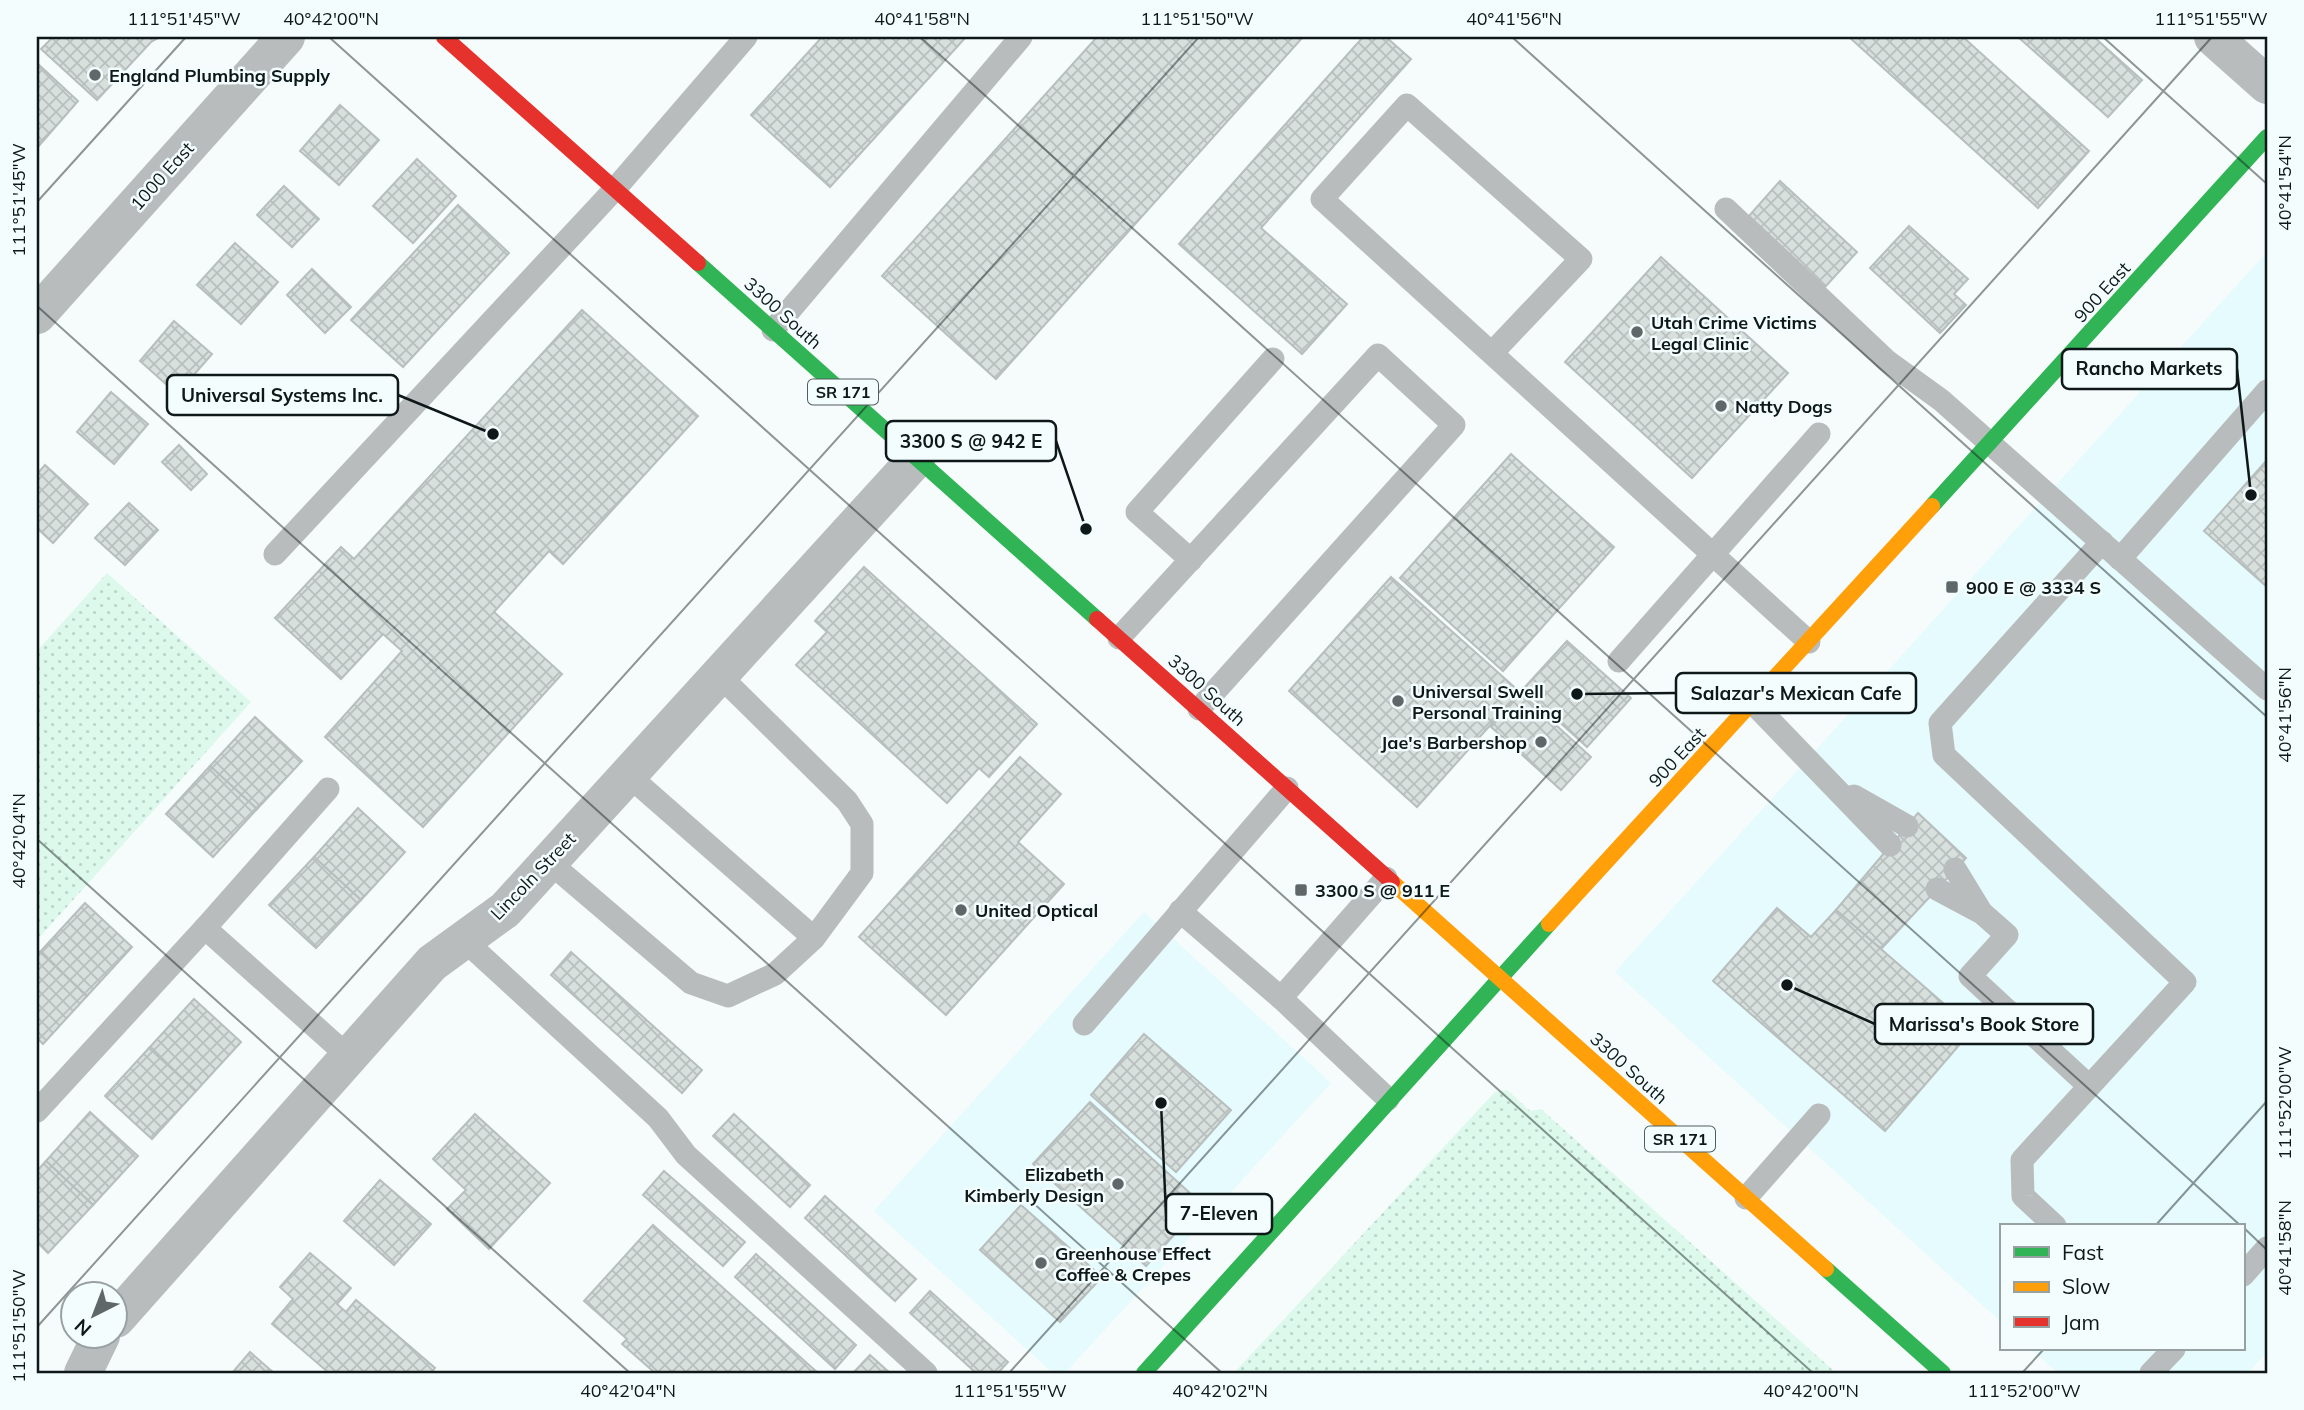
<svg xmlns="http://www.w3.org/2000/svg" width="2304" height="1410" font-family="Mulish,sans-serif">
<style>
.built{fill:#e5fbfd}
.grass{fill:url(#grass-dots)}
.building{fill:url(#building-cross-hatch);stroke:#b7bebd;stroke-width:2}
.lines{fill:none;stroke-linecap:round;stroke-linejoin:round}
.lane{stroke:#b9bcbd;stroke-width:23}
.street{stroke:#b9bcbd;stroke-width:38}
.fast{stroke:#30b455;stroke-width:16}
.slow{stroke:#ff9f0a;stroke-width:16}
.jam{stroke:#e5322d;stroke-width:16}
.ticks{fill:none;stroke:#0f1819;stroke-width:2;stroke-opacity:0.45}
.poi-dot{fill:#606768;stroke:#f3fdfe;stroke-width:2.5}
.labels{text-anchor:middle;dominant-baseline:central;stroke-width:5;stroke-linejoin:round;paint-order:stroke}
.shield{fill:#f3fdfe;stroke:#535d5e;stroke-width:2}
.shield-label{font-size:16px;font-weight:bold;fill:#0f1819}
.poi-label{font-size:18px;font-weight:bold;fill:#0f1819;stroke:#f3fdfe;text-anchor:start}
.street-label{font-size:18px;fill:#0f1819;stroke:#f3fdfe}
.leader{fill:none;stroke:#0f1819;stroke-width:2.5}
.callout-dot{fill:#0f1819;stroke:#f3fdfe;stroke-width:2.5}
.callout{fill:#f3fdfe;stroke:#0f1819;stroke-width:2.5}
.callout-label{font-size:19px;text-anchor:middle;font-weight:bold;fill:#0f1819}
.neatline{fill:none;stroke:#0f1819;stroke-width:2.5}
.ticks-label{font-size:18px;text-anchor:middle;fill:#0f1819}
</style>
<defs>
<pattern id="grass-dots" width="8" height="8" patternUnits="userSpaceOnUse" patternTransform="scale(1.75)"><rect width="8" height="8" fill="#dcf9ec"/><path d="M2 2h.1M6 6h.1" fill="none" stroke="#bcd5ca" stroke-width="1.8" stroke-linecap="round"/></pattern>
<pattern id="building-cross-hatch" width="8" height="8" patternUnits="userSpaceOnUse" patternTransform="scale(1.75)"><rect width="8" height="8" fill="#d8e0de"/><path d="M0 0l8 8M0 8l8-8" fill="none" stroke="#b8bfbe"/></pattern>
</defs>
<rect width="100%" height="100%" fill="#f6fbfb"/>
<!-- built -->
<g class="built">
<path d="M 2267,252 L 2267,1352 L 2248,1373 L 2058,1373 L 2031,1349 L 2243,1349 L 2243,1226 L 2001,1226 L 2001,1322 L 1615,972 Z"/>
<path d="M 1144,912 L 1331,1083 L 1065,1373 L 1053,1373 L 874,1211 Z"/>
</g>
<!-- grass -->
<g class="grass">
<path d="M 107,573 L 251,702 L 37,940 L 37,651 Z"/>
<path d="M 1507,1090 L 1530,1111 L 1541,1109 L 1836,1373 L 1234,1373 L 1495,1092 Z"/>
</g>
<!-- building -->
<g class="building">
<path d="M 53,37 L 160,37 L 151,42 L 97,100 L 41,49 Z"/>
<path d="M 822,37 L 966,37 L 830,187 L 751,115 Z"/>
<path d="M 1097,37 L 1303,37 L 996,379 L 882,276 Z"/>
<path d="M 1363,37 L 1386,37 L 1411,59 L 1261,228 L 1347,304 L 1302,354 L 1179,244 Z"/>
<path d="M 1849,37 L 1963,37 L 2089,151 L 2038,208 Z"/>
<path d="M 2018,37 L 2094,37 L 2142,80 L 2108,117 Z"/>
<path d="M 37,63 L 78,101 L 37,148 Z"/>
<path d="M 340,105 L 379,140 L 339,185 L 300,151 Z"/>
<path d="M 417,159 L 456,196 L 413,243 L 373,206 Z"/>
<path d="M 1780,181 L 1857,252 L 1825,287 L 1749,216 Z"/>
<path d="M 284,186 L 319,219 L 292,247 L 257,215 Z"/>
<path d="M 458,205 L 509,253 L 403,367 L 351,320 Z"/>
<path d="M 1909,226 L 1968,279 L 1954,294 L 1966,305 L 1940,333 L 1870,268 Z"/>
<path d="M 235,243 L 278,282 L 241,324 L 197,285 Z"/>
<path d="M 1661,257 L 1788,373 L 1692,478 L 1565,362 Z"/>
<path d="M 312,269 L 351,307 L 325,333 L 287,295 Z"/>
<path d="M 582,310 L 698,416 L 563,564 L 549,551 L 494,612 L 562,674 L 423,827 L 325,737 L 402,651 L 383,634 L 341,679 L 275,618 L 341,547 L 354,559 Z"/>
<path d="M 174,321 L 212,354 L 177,394 L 140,361 Z"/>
<path d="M 111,392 L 148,424 L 114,464 L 77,432 Z"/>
<path d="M 179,445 L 207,474 L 191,490 L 162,462 Z"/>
<path d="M 1511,454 L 1614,547 L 1503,671 L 1400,578 Z"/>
<path d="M 2267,460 L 2267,587 L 2204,531 Z"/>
<path d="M 45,465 L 88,504 L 53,543 L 37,528 L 37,474 Z"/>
<path d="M 129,503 L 158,530 L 125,565 L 95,538 Z"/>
<path d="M 864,567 L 1037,724 L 989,777 L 979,768 L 947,803 L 796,665 L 827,632 L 815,621 Z"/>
<path d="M 1391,577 L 1520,692 L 1417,807 L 1289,691 Z"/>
<path d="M 1567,641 L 1631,698 L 1587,747 L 1523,689 Z"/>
<path d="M 1521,693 L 1591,757 L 1561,790 L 1491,727 Z"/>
<path d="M 255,717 L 302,761 L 257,809 L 210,766 Z"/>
<path d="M 1020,757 L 1061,794 L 1018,842 L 1064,884 L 946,1015 L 859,937 Z"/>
<path d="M 210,766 L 257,809 L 213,857 L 166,814 Z"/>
<path d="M 358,808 L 405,852 L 361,900 L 314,857 Z"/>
<path d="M 1918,813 L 1966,858 L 1881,949 L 1836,910 Z"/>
<path d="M 314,857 L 361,900 L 316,948 L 269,905 Z"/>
<path d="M 85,903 L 132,947 L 87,996 L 40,952 Z"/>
<path d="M 1777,908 L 1811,937 L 1836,910 L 1973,1029 L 1885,1131 L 1713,981 Z"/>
<path d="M 40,952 L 87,996 L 43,1044 L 37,1038 L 37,956 Z"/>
<path d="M 571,952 L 702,1070 L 682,1093 L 551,975 Z"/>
<path d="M 194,999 L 241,1042 L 196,1091 L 149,1048 Z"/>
<path d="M 1144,1034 L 1231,1110 L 1176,1172 L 1091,1095 Z"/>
<path d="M 149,1048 L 196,1091 L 152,1139 L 105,1096 Z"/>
<path d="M 1090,1102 L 1202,1204 L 1146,1266 L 1033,1164 Z"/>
<path d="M 90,1112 L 138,1156 L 93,1205 L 46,1161 Z"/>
<path d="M 475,1114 L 550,1183 L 489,1249 L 447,1209 L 466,1190 L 433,1159 Z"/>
<path d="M 734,1114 L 810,1185 L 790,1207 L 713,1136 Z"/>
<path d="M 46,1161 L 93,1205 L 48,1253 L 37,1242 L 37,1171 Z"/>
<path d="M 664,1171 L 745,1242 L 723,1266 L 643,1195 Z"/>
<path d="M 380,1180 L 431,1224 L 394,1265 L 344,1221 Z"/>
<path d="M 825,1196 L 916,1279 L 895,1301 L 805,1218 Z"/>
<path d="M 1021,1205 L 1102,1277 L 1060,1322 L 980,1250 Z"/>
<path d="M 653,1225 L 818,1373 L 655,1373 L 622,1344 L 627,1339 L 584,1301 Z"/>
<path d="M 310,1253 L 351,1288 L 337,1304 L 346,1312 L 356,1300 L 435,1368 L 431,1373 L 329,1373 L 272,1324 L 293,1299 L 280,1287 Z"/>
<path d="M 756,1254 L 856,1345 L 835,1369 L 735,1277 Z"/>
<path d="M 930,1291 L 1008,1362 L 998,1373 L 976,1373 L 910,1313 Z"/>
<path d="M 250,1352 L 274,1373 L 232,1373 Z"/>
<path d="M 870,1355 L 890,1373 L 853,1373 Z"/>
</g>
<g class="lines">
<!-- lane -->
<g class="lane">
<path d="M 1726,209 L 1887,361 L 1941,400 L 2267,689"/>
<path d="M 773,330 L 1021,37"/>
<path d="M 1492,353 L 1581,259 L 1407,105 L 1322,199 L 1809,642"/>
<path d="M 275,554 L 615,189 L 746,37"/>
<path d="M 2120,559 L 2267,391"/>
<path d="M 1191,560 L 1137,512 L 1273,359"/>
<path d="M 1119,638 L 1378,355 L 1454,425 L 1199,709"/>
<path d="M 1619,661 L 1819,434"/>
<path d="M 1753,703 L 1890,845"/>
<path d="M 628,775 L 814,938"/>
<path d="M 1854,796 L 1907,826"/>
<path d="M 549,862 L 691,983 L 728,996 L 775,974 L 814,938 L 862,873 L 862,824 L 847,801 L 719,675"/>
<path d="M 1955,869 L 1980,910"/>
<path d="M 1937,889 L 1982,913 L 2007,935 L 1970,976 L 2089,1086"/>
<path d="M 1180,911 L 1281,998 L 1386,878"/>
<path d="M 205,928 L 328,789"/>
<path d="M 464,940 L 658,1118 L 686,1155 L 926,1373"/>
<path d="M 1281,998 L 1388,1099"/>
<path d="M 1084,1024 L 1287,788"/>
<path d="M 37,1111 L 205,928 L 349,1057"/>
<path d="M 1746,1198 L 1819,1115"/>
<path d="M 2055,1226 L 2023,1196 L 2022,1160 L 2185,982 L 1944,755 L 1940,723 L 2102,542"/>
<path d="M 2243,1275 L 2267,1248"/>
<path d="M 2151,1373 L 2174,1349"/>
</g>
<!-- street -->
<g class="street">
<path d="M 2213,37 L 2267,85"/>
<path d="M 37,315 L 286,37"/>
<path d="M 116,1319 L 432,963 L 505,910 L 917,458"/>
<path d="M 83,1373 L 101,1336"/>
</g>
<!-- fast -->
<g class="fast">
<path d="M 698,263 L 1097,619"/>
<path d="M 1932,506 L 2267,137"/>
<path d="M 1826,1269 L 1943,1373"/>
<path d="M 1144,1373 L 1549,924"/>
</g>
<!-- slow -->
<g class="slow">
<path d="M 1392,882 L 1826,1269"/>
<path d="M 1549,924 L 1932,506"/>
</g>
<!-- jam -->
<g class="jam">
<path d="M 444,37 L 698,263"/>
<path d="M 1097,619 L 1392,882"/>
</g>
</g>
<!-- ticks -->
<path class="ticks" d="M 329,37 L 1813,1373M 920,37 L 2241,1226M 1512,37 L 2267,717M 2103,37 L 2267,184M 37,202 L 186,37M 37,306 L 1222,1373M 37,839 L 630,1373M 2155,1226 L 2267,1101M 2243,1227 L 2267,1250M 37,1327 L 1199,37M 37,1372 L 39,1373M 1009,1373 L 2212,37M 2022,1373 L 2044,1349"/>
<!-- markers -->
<g class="poi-dot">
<circle cx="95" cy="75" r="7"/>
<circle cx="1637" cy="332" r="7"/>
<circle cx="1721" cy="406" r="7"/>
<rect x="1945" y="580" width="14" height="14" rx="3.5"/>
<circle cx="1398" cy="701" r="7"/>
<circle cx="1541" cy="742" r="7"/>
<rect x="1294" y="883" width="14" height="14" rx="3.5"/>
<circle cx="961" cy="910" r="7"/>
<circle cx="1118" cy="1184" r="7"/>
<circle cx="1041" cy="1263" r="7"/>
</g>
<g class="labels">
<!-- shield labels -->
<g class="shield">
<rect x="808" y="379.5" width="70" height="25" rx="5"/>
<rect x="1645" y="1126.5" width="70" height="25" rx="5"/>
</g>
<g class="shield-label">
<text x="843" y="392">SR 171</text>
<text x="1680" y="1139">SR 171</text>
</g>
<!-- poi labels -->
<g class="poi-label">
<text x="109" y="75">England Plumbing Supply</text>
<text x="1651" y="322">Utah Crime Victims<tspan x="1651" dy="21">Legal Clinic</tspan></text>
<text x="1735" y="406">Natty Dogs</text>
<text x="1966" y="587">900 E @ 3334 S</text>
<text x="1412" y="691">Universal Swell<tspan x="1412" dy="21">Personal Training</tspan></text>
<text x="1527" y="742" text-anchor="end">Jae's Barbershop</text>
<text x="1315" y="890">3300 S @ 911 E</text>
<text x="975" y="910">United Optical</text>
<text x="1104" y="1174" text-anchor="end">Elizabeth<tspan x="1104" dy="21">Kimberly Design</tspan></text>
<text x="1055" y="1253">Greenhouse Effect<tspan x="1055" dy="21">Coffee &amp; Crepes</tspan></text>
</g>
<!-- street labels -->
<g class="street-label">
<text transform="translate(162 176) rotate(-48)">1000 East</text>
<text transform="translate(2102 292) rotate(-48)">900 East</text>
<text transform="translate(783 313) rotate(42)">3300 South</text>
<text transform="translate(1207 690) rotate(42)">3300 South</text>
<text transform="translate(1677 757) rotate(-47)">900 East</text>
<text transform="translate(533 876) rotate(-46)">Lincoln Street</text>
<text transform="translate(1629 1068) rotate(42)">3300 South</text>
</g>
</g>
<!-- callouts -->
<path class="leader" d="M2251 495L2237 369M493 434L398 395M1086 529L1056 441M1577 694L1676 693M1787 985L1875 1024M1161 1103L1166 1214"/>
<g class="callout-dot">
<circle cx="2251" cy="495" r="7"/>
<circle cx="493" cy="434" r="7"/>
<circle cx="1086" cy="529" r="7"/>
<circle cx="1577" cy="694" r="7"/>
<circle cx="1787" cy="985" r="7"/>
<circle cx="1161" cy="1103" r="7"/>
</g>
<g class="callout">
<rect x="2062" y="349" width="175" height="40" rx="7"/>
<rect x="167" y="375" width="231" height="40" rx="7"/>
<rect x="886" y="421" width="170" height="40" rx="7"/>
<rect x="1676" y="673" width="240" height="40" rx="7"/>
<rect x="1875" y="1004" width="218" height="40" rx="7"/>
<rect x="1166" y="1194" width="106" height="40" rx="7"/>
</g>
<g class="callout-label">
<text x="2149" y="375">Rancho Markets</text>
<text x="282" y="402">Universal Systems Inc.</text>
<text x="971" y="448">3300 S @ 942 E</text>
<text x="1796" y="700">Salazar's Mexican Cafe</text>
<text x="1984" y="1031">Marissa's Book Store</text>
<text x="1219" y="1220">7-Eleven</text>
</g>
<!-- border -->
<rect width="2304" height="1410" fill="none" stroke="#f3fdfe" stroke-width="77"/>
<!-- legend -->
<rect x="2000" y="1224" width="245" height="126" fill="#f3fdfe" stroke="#98a1a2" stroke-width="2"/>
<rect x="2014" y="1247" width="35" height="10" fill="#30b455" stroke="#98a1a2" stroke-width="2"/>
<text x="2062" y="1260" font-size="21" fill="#0f1819">Fast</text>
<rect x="2014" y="1282" width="35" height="10" fill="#ff9f0a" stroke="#98a1a2" stroke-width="2"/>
<text x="2062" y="1294" font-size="21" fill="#0f1819">Slow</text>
<rect x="2014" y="1317" width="35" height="10" fill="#e5322d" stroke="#98a1a2" stroke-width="2"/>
<text x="2062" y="1330" font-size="21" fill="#0f1819">Jam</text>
<!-- north arrow -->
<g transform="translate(94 1315) rotate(222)"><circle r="33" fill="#f3fdfe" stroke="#98a1a2" stroke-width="2"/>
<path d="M0-5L12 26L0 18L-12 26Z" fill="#606768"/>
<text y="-10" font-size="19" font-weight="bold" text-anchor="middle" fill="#0f1819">N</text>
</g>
<rect x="38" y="38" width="2228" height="1334" class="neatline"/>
<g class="ticks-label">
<text x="184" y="25">111°51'45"W</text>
<text x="331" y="25">40°42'00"N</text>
<text x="922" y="25">40°41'58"N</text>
<text x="1197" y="25">111°51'50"W</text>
<text x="1514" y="25">40°41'56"N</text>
<text x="2211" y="25">111°51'55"W</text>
<text transform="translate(2285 183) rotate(-90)" y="6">40°41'54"N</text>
<text transform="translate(19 200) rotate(-90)" y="6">111°51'45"W</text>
<text transform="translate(2285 715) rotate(-90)" y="6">40°41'56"N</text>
<text transform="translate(19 841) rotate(-90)" y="6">40°42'04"N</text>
<text transform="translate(2285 1103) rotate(-90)" y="6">111°52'00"W</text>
<text transform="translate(2285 1248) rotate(-90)" y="6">40°41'58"N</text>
<text transform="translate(19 1326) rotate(-90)" y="6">111°51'50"W</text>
<text x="628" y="1397">40°42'04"N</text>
<text x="1010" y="1397">111°51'55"W</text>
<text x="1220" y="1397">40°42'02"N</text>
<text x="1811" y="1397">40°42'00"N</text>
<text x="2024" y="1397">111°52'00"W</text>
</g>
</svg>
